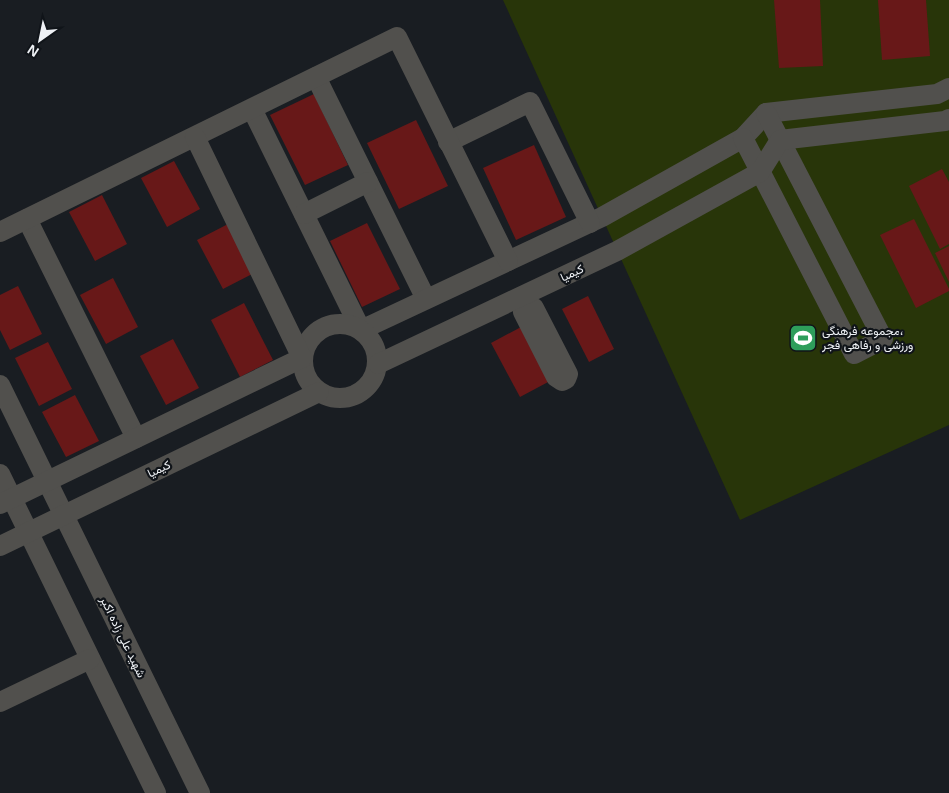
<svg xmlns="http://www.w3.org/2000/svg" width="949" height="793" font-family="Helvetica,Vazirmatn,sans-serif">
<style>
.pitch{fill:#283509}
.building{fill:#681818}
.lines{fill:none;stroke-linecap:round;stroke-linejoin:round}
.minor{stroke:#51504d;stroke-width:20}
.labels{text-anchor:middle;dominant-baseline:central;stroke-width:4.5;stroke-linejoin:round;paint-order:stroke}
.street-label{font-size:12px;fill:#eef1f5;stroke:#101419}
.poi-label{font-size:12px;fill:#eef1f5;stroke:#101419;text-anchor:start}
</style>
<rect width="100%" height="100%" fill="#191d22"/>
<!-- pitch -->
<path class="pitch" d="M 503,0 L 949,0 L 949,425 L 740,520 Z"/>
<!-- building -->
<g class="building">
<path d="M 774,0 L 820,0 L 823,66 L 779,68 Z"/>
<path d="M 878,0 L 926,0 L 930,56 L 882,60 Z"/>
<path d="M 314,94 L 348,165 L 305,185 L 270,115 Z"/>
<path d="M 416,120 L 448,186 L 399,209 L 367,143 Z"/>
<path d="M 534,145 L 566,217 L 516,240 L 483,168 Z"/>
<path d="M 174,161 L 200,209 L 167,227 L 141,178 Z"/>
<path d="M 942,169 L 949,182 L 949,244 L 940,249 L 909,186 Z"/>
<path d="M 102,195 L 127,244 L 95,261 L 69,212 Z"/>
<path d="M 914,219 L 949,289 L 949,291 L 916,308 L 880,235 Z"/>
<path d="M 230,223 L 256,272 L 223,289 L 197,240 Z"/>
<path d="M 367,223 L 400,289 L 362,307 L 330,241 Z"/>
<path d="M 949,246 L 949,282 L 935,253 Z"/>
<path d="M 113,278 L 138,327 L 106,344 L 80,295 Z"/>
<path d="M 18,286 L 42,334 L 10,350 L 0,330 L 0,295 Z"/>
<path d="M 588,296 L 614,349 L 589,362 L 562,309 Z"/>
<path d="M 244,303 L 273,360 L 240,377 L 211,320 Z"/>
<path d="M 521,327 L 550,381 L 520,397 L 491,343 Z"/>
<path d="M 173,339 L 199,388 L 166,405 L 140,356 Z"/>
<path d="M 48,342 L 72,389 L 39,406 L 15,358 Z"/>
<path d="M 75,395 L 99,441 L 66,457 L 42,412 Z"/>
</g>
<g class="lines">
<!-- minor -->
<g class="minor">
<path d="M 316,77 L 426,299"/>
<path d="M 252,109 L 361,330 L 602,217 L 743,138 L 766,113 L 937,94 L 949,88"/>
<path d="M 743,138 L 854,354 L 883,339 L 766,113"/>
<path d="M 448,142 L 530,102 L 590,223"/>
<path d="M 304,214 L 368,182"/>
<path d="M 27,219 L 136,438"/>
<path d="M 0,232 L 397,37 L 508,261"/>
<path d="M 521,297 L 526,307 L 523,312 L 556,377 L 562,381 L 566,379 L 568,374 L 534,308 L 526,307"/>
<circle cx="340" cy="361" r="37"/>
<path d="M 378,364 L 617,251 L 760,172 L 780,140 L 945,121 L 949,119"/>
<path d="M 0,385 L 200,793"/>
<path d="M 0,474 L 156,793"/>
<path d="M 0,504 L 302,358 L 195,137"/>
<path d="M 0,546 L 319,392"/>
<path d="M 0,702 L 90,659"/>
</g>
</g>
<!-- icons -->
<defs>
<g id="stadium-square" transform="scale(1.4375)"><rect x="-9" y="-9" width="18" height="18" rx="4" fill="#2e9e5b" stroke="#101419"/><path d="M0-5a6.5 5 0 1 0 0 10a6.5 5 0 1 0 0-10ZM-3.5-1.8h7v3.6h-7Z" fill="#fff"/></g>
</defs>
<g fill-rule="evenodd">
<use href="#stadium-square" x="803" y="338"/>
</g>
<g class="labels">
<!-- street labels -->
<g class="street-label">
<text transform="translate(572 273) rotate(-25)">کیمیا</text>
<text transform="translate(159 469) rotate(-26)">کیمیا</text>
<text transform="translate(123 637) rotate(64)">شهید علی زاده اکبر</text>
</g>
<!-- poi labels -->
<g class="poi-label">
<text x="822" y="331">مجموعه فرهنگی،<tspan x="822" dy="14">ورزشی و رفاهی فجر</tspan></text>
</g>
</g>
<!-- north arrow -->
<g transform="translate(40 40) rotate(213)" stroke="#101419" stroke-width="4" paint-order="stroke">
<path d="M0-4L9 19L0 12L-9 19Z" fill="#eef1f5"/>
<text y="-8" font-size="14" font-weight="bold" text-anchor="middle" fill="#eef1f5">N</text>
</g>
</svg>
